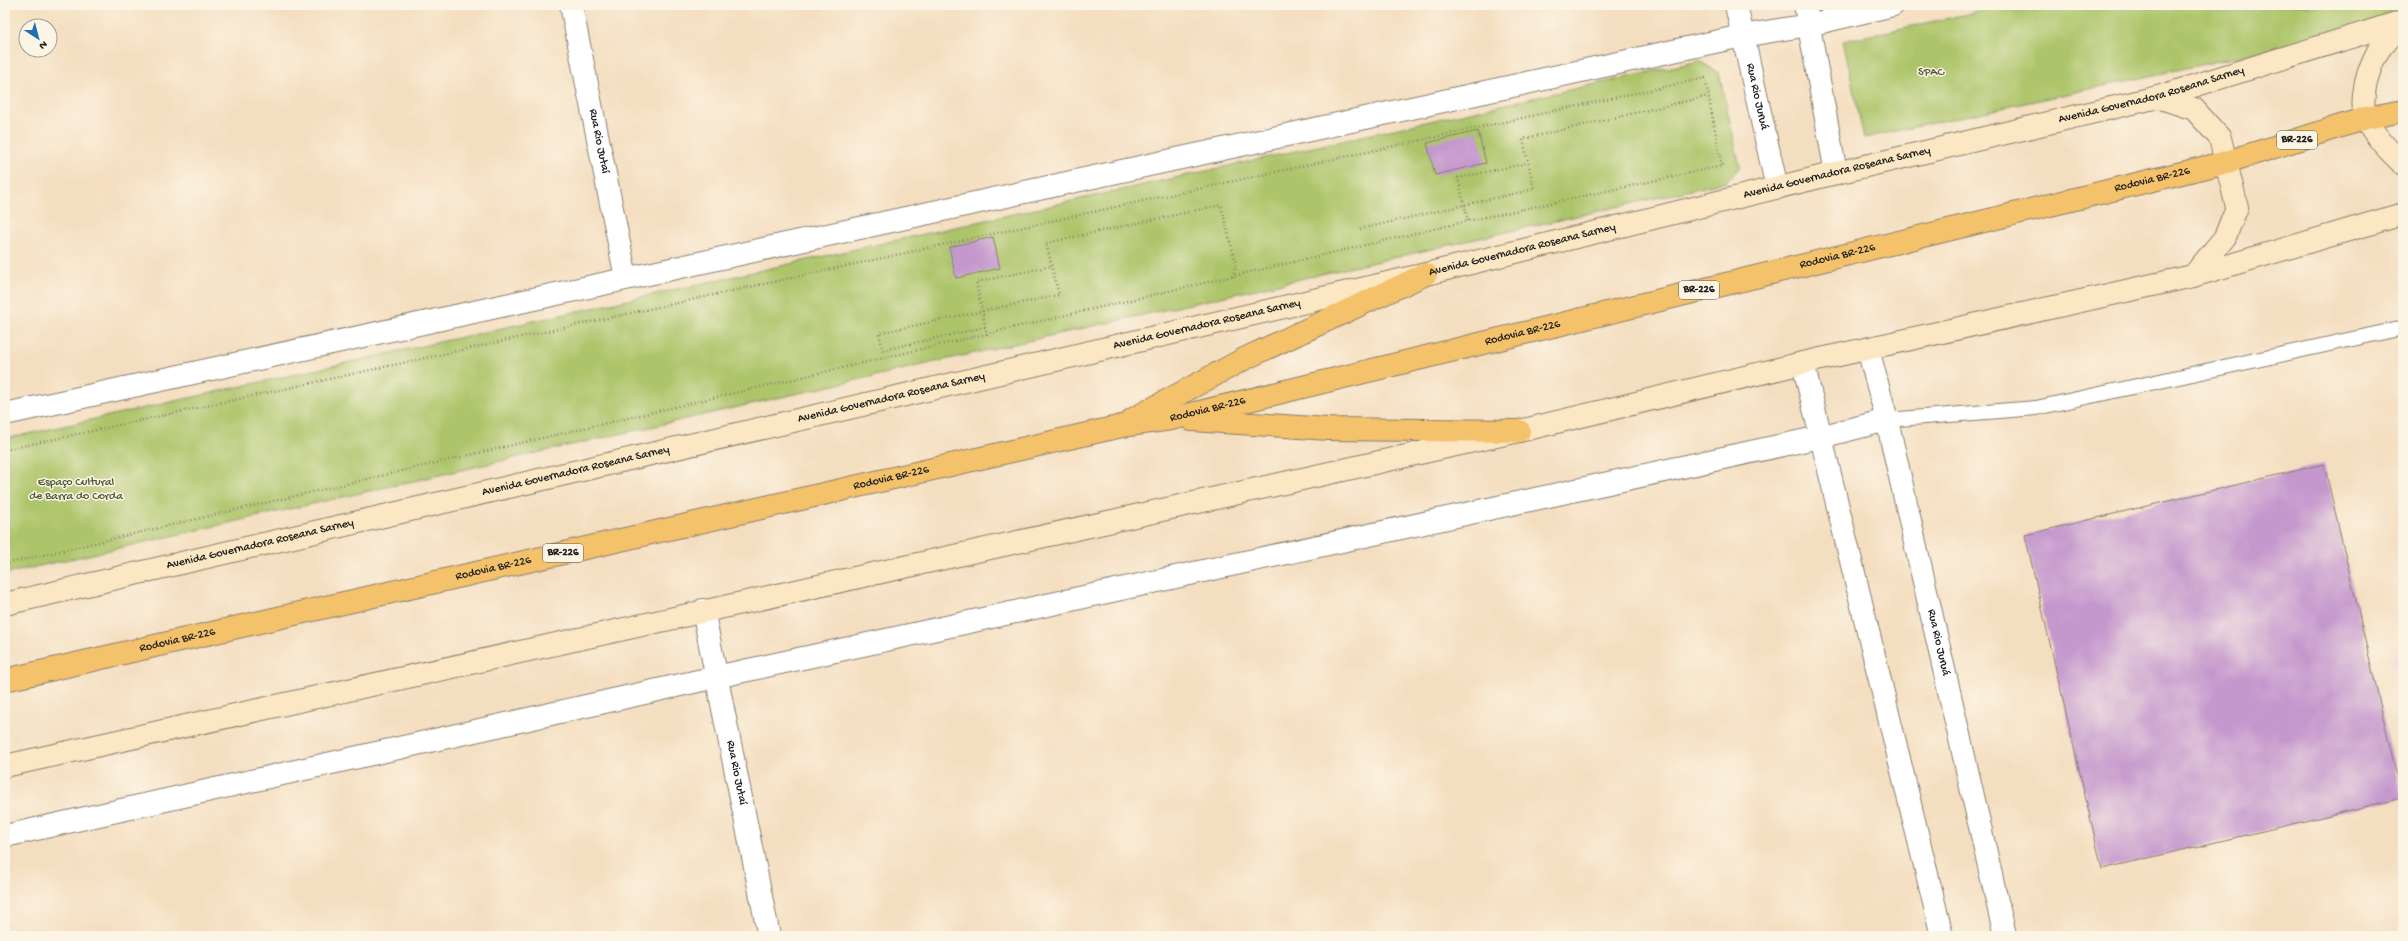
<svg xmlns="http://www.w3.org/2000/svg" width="2408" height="941" font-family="'Gochi Hand',sans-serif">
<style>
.built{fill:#f1d0e3}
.green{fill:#adc56b;stroke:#647044}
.building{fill:#c598cd}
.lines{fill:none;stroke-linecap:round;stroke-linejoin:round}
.service-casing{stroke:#887d6e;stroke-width:16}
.minor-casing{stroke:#887d6e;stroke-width:24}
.secondary-casing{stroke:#887d6e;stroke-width:24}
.trunk-casing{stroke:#887d6e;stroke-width:24}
.path{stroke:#887d6e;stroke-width:2.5;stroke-dasharray:1 3;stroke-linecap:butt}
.service{stroke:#fff;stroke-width:14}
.minor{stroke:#fff;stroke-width:22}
.secondary{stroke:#fbe7c3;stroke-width:22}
.trunk{stroke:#f4c26a;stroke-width:22}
.labels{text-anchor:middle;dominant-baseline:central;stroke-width:3;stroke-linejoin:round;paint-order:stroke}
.shield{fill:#fcf5e5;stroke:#5f5d58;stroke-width:1}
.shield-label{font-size:11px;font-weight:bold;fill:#1c1c1c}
.park-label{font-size:12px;fill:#4f5738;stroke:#fcf5e5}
.street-label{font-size:12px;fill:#1c1c1c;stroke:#fcf5e5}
</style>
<rect width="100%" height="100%" fill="#fcf5e5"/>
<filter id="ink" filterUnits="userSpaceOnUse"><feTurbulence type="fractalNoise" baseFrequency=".025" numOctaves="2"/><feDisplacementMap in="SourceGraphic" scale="8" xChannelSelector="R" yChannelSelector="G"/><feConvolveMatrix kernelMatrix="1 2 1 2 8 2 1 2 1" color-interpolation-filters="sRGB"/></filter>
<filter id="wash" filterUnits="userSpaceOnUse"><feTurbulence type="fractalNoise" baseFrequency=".012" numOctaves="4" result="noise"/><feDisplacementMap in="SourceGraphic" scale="16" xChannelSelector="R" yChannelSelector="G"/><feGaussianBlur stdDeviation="0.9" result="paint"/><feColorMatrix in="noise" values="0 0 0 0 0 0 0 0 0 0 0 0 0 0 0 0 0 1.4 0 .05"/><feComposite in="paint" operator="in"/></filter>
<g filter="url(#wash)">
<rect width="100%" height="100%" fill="#f4dec0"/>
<!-- built -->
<path class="built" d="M 2403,652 L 2403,707 L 2391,655 Z"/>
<!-- green -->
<g class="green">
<path d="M 2009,5 L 2403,5 L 2403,21 L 1864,138 L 1843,41 Z"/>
<path d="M 1699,61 L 1719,73 L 1740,167 L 1726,182 L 5,574 L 5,439 Z"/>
</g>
<g id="blocks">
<!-- building -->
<g class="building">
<path d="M 1478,131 L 1486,163 L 1435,175 L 1427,143 Z"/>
<path d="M 993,237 L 1000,268 L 956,278 L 949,247 Z"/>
<path d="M 2324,464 L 2402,798 L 2102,869 L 2025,535 Z"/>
</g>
</g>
</g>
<g filter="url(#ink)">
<use href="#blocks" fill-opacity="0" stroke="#887d6e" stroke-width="1"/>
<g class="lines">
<!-- service casing -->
<g class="service-casing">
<path id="service" d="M 1887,420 L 2036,408 L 2403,328"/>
</g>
<!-- minor casing -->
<g class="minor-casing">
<g id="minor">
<path id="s1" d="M 571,5 L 626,278"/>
<path id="s2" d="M 1736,5 L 1777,188"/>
<path d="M 1805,5 L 1836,173"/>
<path id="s3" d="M 1868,349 L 1887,420 L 2005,936"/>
<path d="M 1803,363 L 1942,936"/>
<path d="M 5,414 L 1742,36 L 1809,25 L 1893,5"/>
<path id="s4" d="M 703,610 L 769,936"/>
<path d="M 5,836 L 716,677 L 1820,437 L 1887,420"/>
</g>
</g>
<!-- secondary casing -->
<g class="secondary-casing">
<g id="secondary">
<path d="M 2403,22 C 2395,32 2383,42 2377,53 C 2368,70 2359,99 2366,118 C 2373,135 2390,152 2403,164"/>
<path d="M 2158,97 L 2194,109 L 2220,138 L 2237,207 L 2225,237 L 2193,276"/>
<path id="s5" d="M 5,604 L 1426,274 L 1836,173 L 2158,97 L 2403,21"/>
<path d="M 5,766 L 1519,431 L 1803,363 L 2193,276 L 2403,214"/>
</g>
</g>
<!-- trunk casing -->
<g class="trunk-casing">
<g id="trunk">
<path d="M 1133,419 L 1246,358 L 1426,274"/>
<path d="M 1192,420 L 1329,429 L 1519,431"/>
<path id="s6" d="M 5,680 L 1122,426 L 1171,419 L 2227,162 L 2366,118 L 2403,111"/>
</g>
</g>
<!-- path -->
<g class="path">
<path d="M 1468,221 L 1458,178 L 1528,163"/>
<path d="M 1360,229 L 1534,189 L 1523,139 L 1708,96"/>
<path d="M 985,327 L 883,350 L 879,333 L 1059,295 L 1046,243 L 1221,205 L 1236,264 L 1233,277"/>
<path d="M 987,335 L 976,282 L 1052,266"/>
<path d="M 5,450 L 1705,78 L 1722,166 L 1468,221 L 5,564"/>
</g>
<!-- service -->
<use href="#service" class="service"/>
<!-- minor -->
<use href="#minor" class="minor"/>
<!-- secondary -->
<use href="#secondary" class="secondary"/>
<!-- trunk -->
<use href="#trunk" class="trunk"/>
</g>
</g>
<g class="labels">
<!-- shield labels -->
<g class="shield">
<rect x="2277" y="131" width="40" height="18" rx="3"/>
<rect x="1679" y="281" width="40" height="18" rx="3"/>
<rect x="543" y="544" width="40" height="18" rx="3"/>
</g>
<g class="shield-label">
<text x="2297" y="140">BR-226</text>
<text x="1699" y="290">BR-226</text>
<text x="563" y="553">BR-226</text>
</g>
<!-- park labels -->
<g class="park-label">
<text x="1931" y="73">SPAC</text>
<text x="76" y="483">Espaço Cultural<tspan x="76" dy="14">de Barra do Corda</tspan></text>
</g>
<!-- street labels -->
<g class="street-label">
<text stroke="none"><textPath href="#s5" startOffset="2206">Avenida Governadora Roseana Sarney</textPath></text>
<text stroke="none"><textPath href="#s2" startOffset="94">Rua Rio Juruá</textPath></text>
<text stroke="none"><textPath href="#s1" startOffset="139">Rua Rio Jutaí</textPath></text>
<text stroke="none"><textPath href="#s5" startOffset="1882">Avenida Governadora Roseana Sarney</textPath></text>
<text stroke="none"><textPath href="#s6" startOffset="2205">Rodovia BR-226</textPath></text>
<text stroke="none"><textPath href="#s5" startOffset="1558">Avenida Governadora Roseana Sarney</textPath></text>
<text stroke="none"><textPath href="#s6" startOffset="1881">Rodovia BR-226</textPath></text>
<text stroke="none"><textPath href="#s5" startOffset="1234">Avenida Governadora Roseana Sarney</textPath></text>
<text stroke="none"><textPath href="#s6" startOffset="1557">Rodovia BR-226</textPath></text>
<text stroke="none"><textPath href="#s5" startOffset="910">Avenida Governadora Roseana Sarney</textPath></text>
<text stroke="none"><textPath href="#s6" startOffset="1233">Rodovia BR-226</textPath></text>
<text stroke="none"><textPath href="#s5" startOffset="586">Avenida Governadora Roseana Sarney</textPath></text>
<text stroke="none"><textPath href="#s6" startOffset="909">Rodovia BR-226</textPath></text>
<text stroke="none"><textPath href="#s5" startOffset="262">Avenida Governadora Roseana Sarney</textPath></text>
<text stroke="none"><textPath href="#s6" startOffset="501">Rodovia BR-226</textPath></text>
<text stroke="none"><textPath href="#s6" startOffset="177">Rodovia BR-226</textPath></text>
<text stroke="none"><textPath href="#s3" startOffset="302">Rua Rio Juruá</textPath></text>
<text stroke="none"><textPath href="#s4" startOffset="166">Rua Rio Jutaí</textPath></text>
</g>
</g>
<!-- margin -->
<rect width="2408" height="941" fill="none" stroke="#fcf5e5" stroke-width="20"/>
<!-- north arrow -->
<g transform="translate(38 38) rotate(144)"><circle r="19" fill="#fcf5e5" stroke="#a29e95"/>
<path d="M0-3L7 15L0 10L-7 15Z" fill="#1f6fb2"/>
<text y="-6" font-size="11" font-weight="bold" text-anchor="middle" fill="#1c1c1c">N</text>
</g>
</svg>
